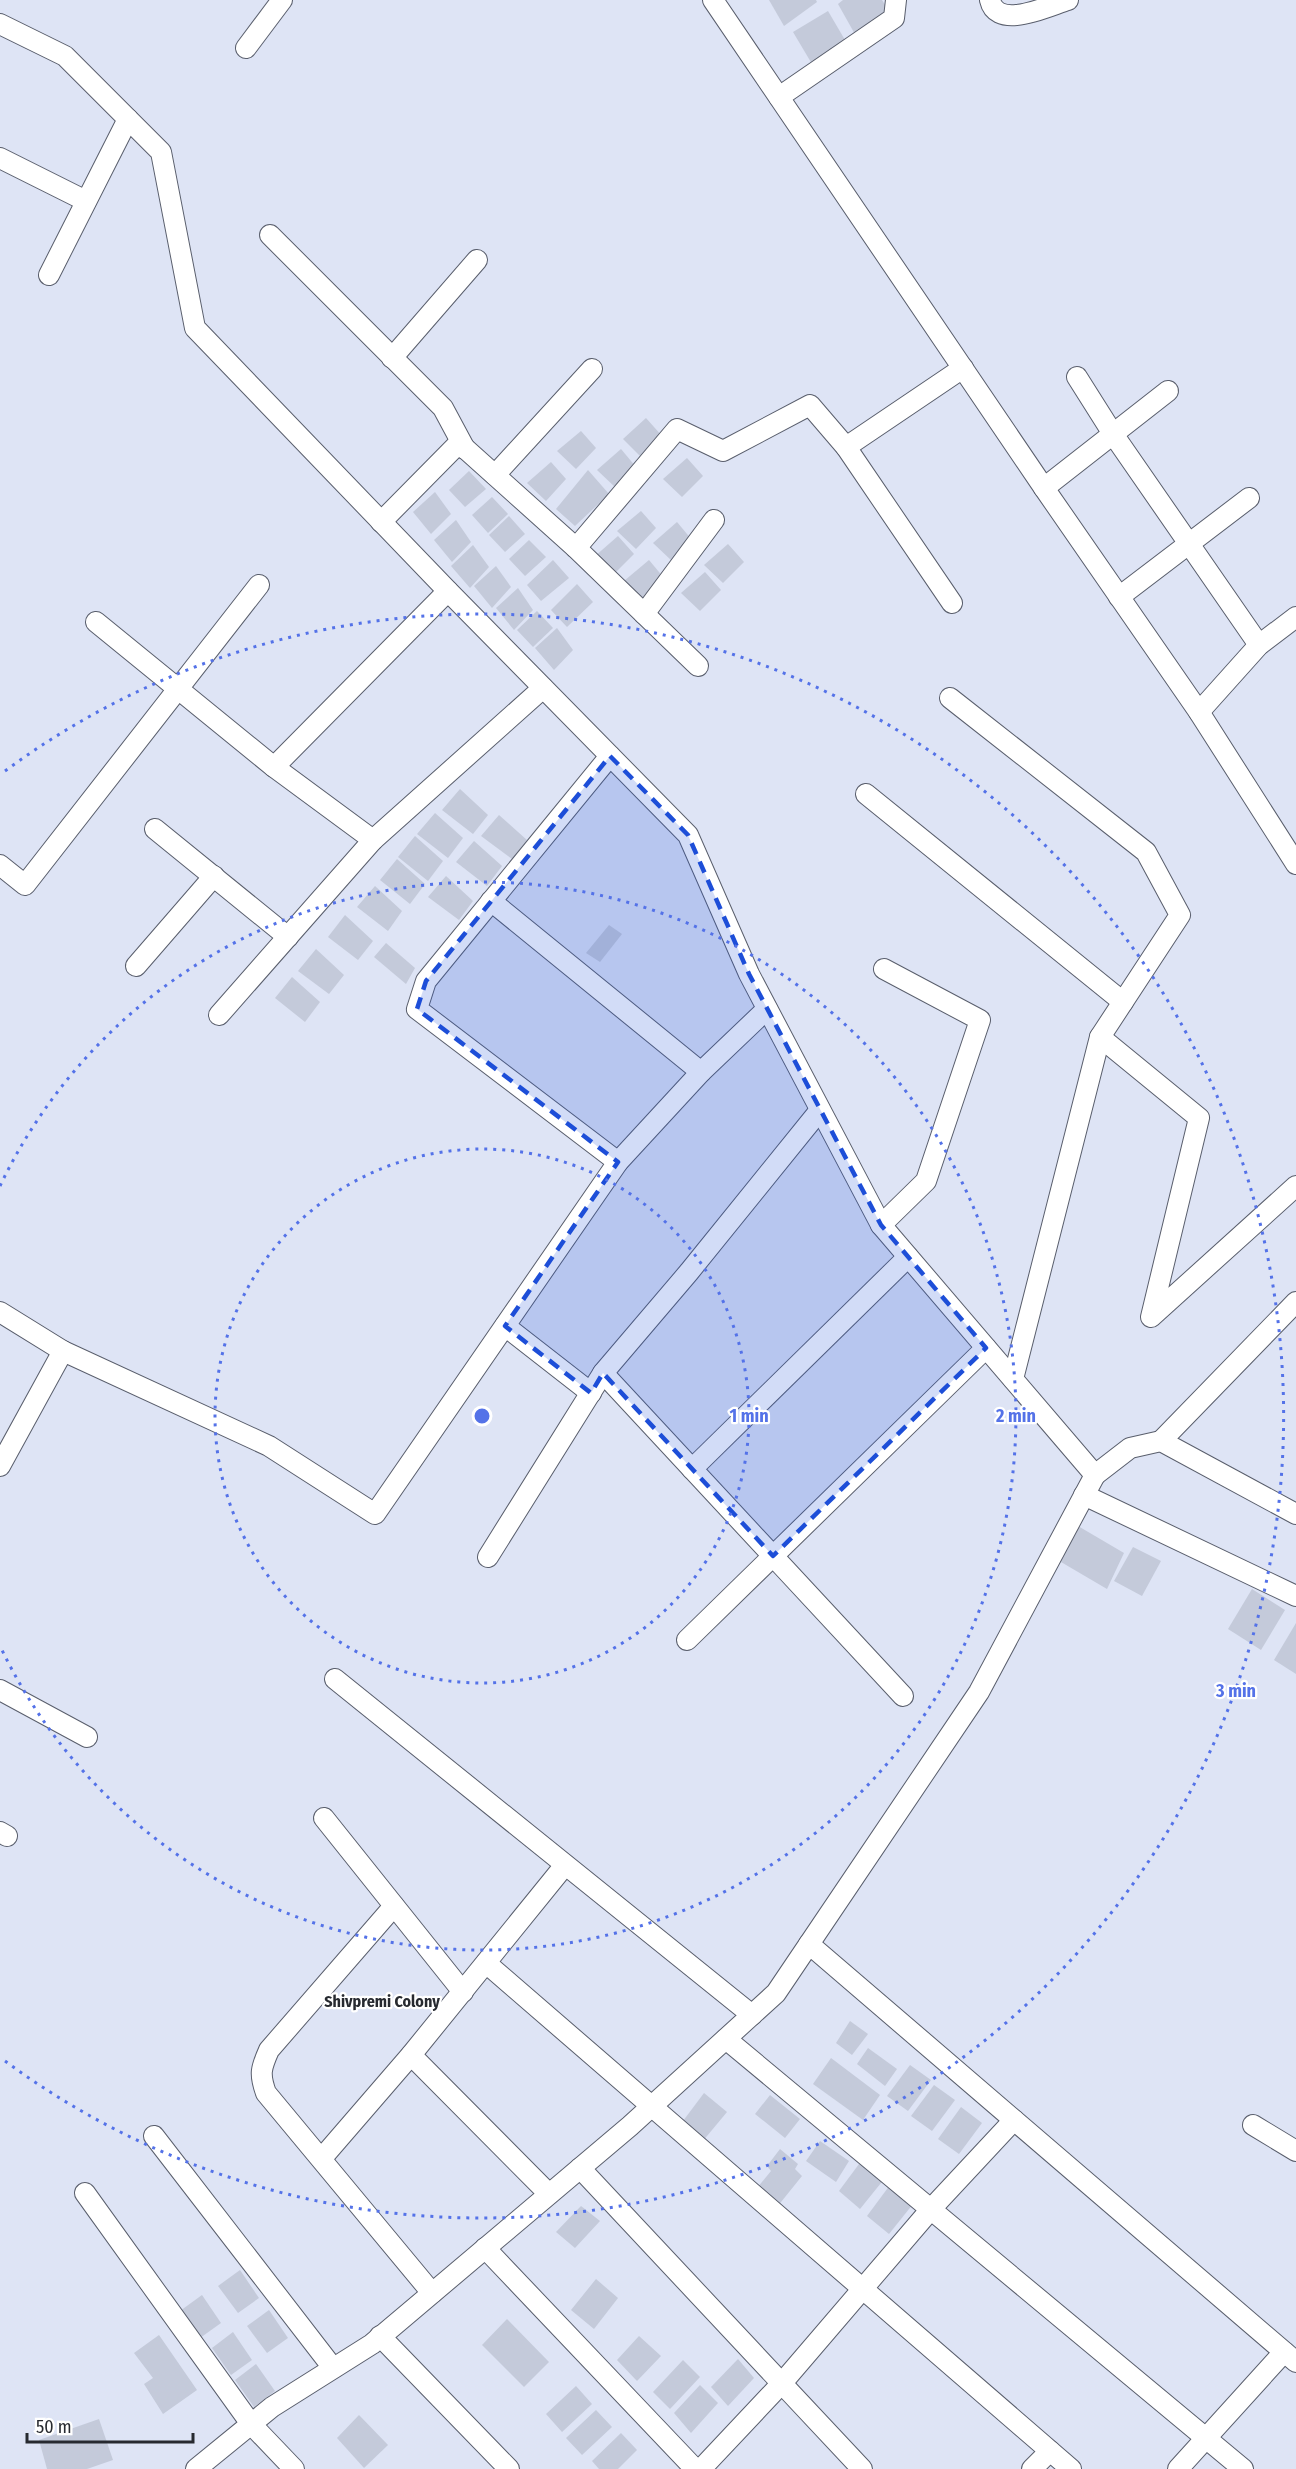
<svg xmlns="http://www.w3.org/2000/svg" width="1296" height="2469" font-family="'Fira Sans Condensed',sans-serif">
<style>
.building{fill:#c4cada}
.lines{fill:none;stroke-linecap:round;stroke-linejoin:round}
.minor-casing{stroke:#595e6c;stroke-width:22}
.minor{stroke:#fff;stroke-width:20}
.marked{fill:#1d4ed8;fill-opacity:0.2;stroke:#1d4ed8;stroke-width:4.5;stroke-dasharray:12 8;stroke-linejoin:round}
.ring{fill:none;stroke:#5472e8;stroke-width:3;stroke-dasharray:3 6}
.labels{text-anchor:middle;dominant-baseline:central;stroke-width:4.5;stroke-linejoin:round;paint-order:stroke}
.neighbourhood-label{font-size:16px;font-weight:bold;fill:#272a30;stroke:#fff}
.centre{fill:#5472e8;stroke:#fff;stroke-width:3}
.ring-label{font-size:18px;text-anchor:middle;font-weight:bold;fill:#5472e8;stroke:#fff;stroke-width:4.5;stroke-linejoin:round;paint-order:stroke}
</style>
<rect width="100%" height="100%" fill="#dee4f5"/>
<!-- building -->
<g class="building">
<path d="M 769,0 L 816,0 L 817,2 L 784,26 Z"/>
<path d="M 843,0 L 882,0 L 889,11 L 856,36 L 838,4 Z"/>
<path d="M 828,11 L 845,40 L 812,64 L 793,32 Z"/>
<path d="M 646,418 L 662,436 L 641,457 L 623,439 Z"/>
<path d="M 581,431 L 596,448 L 576,469 L 557,451 Z"/>
<path d="M 621,449 L 636,467 L 616,488 L 597,470 Z"/>
<path d="M 687,458 L 703,476 L 682,497 L 663,479 Z"/>
<path d="M 551,462 L 566,479 L 546,501 L 527,483 Z"/>
<path d="M 588,470 L 609,494 L 575,526 L 556,509 Z"/>
<path d="M 469,471 L 486,489 L 465,507 L 449,490 Z"/>
<path d="M 435,492 L 451,514 L 431,534 L 413,512 Z"/>
<path d="M 492,497 L 508,514 L 488,533 L 472,515 Z"/>
<path d="M 641,511 L 656,528 L 636,549 L 617,531 Z"/>
<path d="M 509,516 L 525,534 L 505,552 L 489,535 Z"/>
<path d="M 456,520 L 471,542 L 452,562 L 434,540 Z"/>
<path d="M 677,522 L 692,540 L 672,561 L 653,543 Z"/>
<path d="M 618,536 L 634,554 L 613,575 L 594,557 Z"/>
<path d="M 529,540 L 546,557 L 525,576 L 509,559 Z"/>
<path d="M 728,544 L 744,562 L 723,583 L 704,565 Z"/>
<path d="M 473,545 L 489,567 L 470,588 L 451,566 Z"/>
<path d="M 553,560 L 569,578 L 541,601 L 527,585 Z"/>
<path d="M 649,560 L 664,578 L 644,599 L 624,581 Z"/>
<path d="M 496,566 L 511,587 L 492,608 L 474,586 Z"/>
<path d="M 705,572 L 721,590 L 700,611 L 681,593 Z"/>
<path d="M 577,584 L 593,602 L 567,627 L 551,610 Z"/>
<path d="M 518,588 L 533,610 L 514,630 L 496,608 Z"/>
<path d="M 537,611 L 553,628 L 533,647 L 517,630 Z"/>
<path d="M 557,628 L 573,650 L 554,670 L 535,648 Z"/>
<path d="M 460,789 L 488,815 L 473,834 L 442,810 Z"/>
<path d="M 435,813 L 463,838 L 448,858 L 417,834 Z"/>
<path d="M 499,815 L 527,840 L 512,859 L 481,836 Z"/>
<path d="M 415,836 L 443,861 L 428,881 L 398,857 Z"/>
<path d="M 474,841 L 502,866 L 487,886 L 456,862 Z"/>
<path d="M 397,859 L 425,884 L 410,904 L 380,880 Z"/>
<path d="M 446,876 L 473,901 L 459,920 L 428,897 Z"/>
<path d="M 375,886 L 402,911 L 388,931 L 357,907 Z"/>
<path d="M 345,915 L 373,941 L 358,960 L 328,937 Z"/>
<path d="M 609,925 L 622,934 L 600,962 L 586,953 Z"/>
<path d="M 386,943 L 415,968 L 406,984 L 374,957 Z"/>
<path d="M 316,949 L 344,975 L 329,994 L 298,971 Z"/>
<path d="M 292,977 L 320,1002 L 305,1022 L 275,998 Z"/>
<path d="M 1078,1526 L 1124,1553 L 1107,1589 L 1061,1562 Z"/>
<path d="M 1133,1547 L 1161,1561 L 1142,1596 L 1114,1581 Z"/>
<path d="M 1252,1589 L 1285,1610 L 1261,1650 L 1228,1629 Z"/>
<path d="M 1296,1623 L 1296,1674 L 1274,1660 Z"/>
<path d="M 850,2021 L 868,2034 L 852,2055 L 836,2043 Z"/>
<path d="M 868,2048 L 897,2069 L 885,2086 L 857,2064 Z"/>
<path d="M 831,2058 L 880,2095 L 863,2120 L 813,2084 Z"/>
<path d="M 910,2065 L 931,2080 L 908,2111 L 887,2096 Z"/>
<path d="M 934,2085 L 955,2100 L 932,2131 L 911,2116 Z"/>
<path d="M 704,2093 L 727,2112 L 702,2142 L 680,2125 Z"/>
<path d="M 770,2095 L 800,2119 L 785,2138 L 755,2114 Z"/>
<path d="M 961,2107 L 982,2123 L 959,2154 L 938,2139 Z"/>
<path d="M 820,2141 L 849,2161 L 836,2182 L 806,2161 Z"/>
<path d="M 780,2149 L 798,2164 L 795,2169 L 802,2176 L 777,2207 L 757,2188 L 771,2171 L 767,2166 Z"/>
<path d="M 862,2160 L 885,2178 L 860,2209 L 839,2191 Z"/>
<path d="M 890,2185 L 913,2204 L 889,2234 L 867,2216 Z"/>
<path d="M 581,2206 L 600,2221 L 575,2248 L 556,2232 Z"/>
<path d="M 240,2270 L 259,2298 L 238,2313 L 218,2286 Z"/>
<path d="M 596,2279 L 618,2298 L 594,2329 L 571,2310 Z"/>
<path d="M 202,2295 L 221,2323 L 200,2338 L 180,2311 Z"/>
<path d="M 269,2310 L 288,2338 L 267,2353 L 247,2326 Z"/>
<path d="M 507,2319 L 549,2362 L 524,2387 L 482,2345 Z"/>
<path d="M 233,2332 L 252,2360 L 231,2375 L 212,2348 Z"/>
<path d="M 159,2335 L 197,2390 L 163,2414 L 144,2384 L 153,2378 L 134,2353 Z"/>
<path d="M 639,2336 L 661,2356 L 637,2381 L 617,2360 Z"/>
<path d="M 738,2359 L 754,2378 L 728,2406 L 711,2387 Z"/>
<path d="M 683,2360 L 700,2377 L 670,2409 L 653,2392 Z"/>
<path d="M 256,2364 L 275,2391 L 254,2407 L 235,2380 Z"/>
<path d="M 700,2385 L 718,2403 L 691,2433 L 674,2413 Z"/>
<path d="M 576,2386 L 592,2404 L 562,2432 L 546,2414 Z"/>
<path d="M 596,2410 L 612,2427 L 582,2455 L 566,2438 Z"/>
<path d="M 359,2415 L 388,2445 L 364,2468 L 337,2438 Z"/>
<path d="M 99,2419 L 113,2460 L 87,2469 L 47,2469 L 39,2440 Z"/>
<path d="M 621,2433 L 637,2450 L 618,2469 L 599,2469 L 592,2461 Z"/>
</g>
<g class="lines">
<!-- minor casing -->
<g class="minor-casing">
<g id="minor">
<path d="M 713,0 L 1044,488 L 1199,712 L 1296,864"/>
<path d="M 990,0 C 997,31 1048,6 1068,0"/>
<path d="M 0,24 L 65,56 L 161,152 L 195,328 L 448,591 L 688,835 L 749,974 L 881,1225 L 1095,1475 L 979,1692 L 776,1993 L 630,2126 L 372,2344 L 272,2407 L 196,2469"/>
<path d="M 246,48 L 282,0"/>
<path d="M 779,97 L 894,18 L 896,0"/>
<path d="M 0,158 L 86,201"/>
<path d="M 270,235 L 443,408 L 465,449"/>
<path d="M 49,275 L 128,119"/>
<path d="M 392,358 L 477,260"/>
<path d="M 1077,377 L 1113,434 L 1259,645"/>
<path d="M 846,447 L 952,603"/>
<path d="M 495,475 L 592,369"/>
<path d="M 1044,488 L 1168,391"/>
<path d="M 381,522 L 459,443 L 576,548 L 698,666"/>
<path d="M 576,548 L 677,429 L 723,451 L 810,405 L 846,447 L 963,368"/>
<path d="M 1119,597 L 1249,498"/>
<path d="M 644,614 L 714,520"/>
<path d="M 96,622 L 274,767 L 373,840"/>
<path d="M 950,698 L 1146,852 L 1180,915 L 1100,1037 L 1013,1379"/>
<path d="M 1199,712 L 1259,645 L 1296,617"/>
<path d="M 610,756 L 426,981 L 417,1009 L 618,1162"/>
<path d="M 274,767 L 448,591"/>
<path d="M 866,794 L 1123,1002"/>
<path d="M 155,829 L 288,937"/>
<path d="M 0,865 L 25,885 L 259,585"/>
<path d="M 491,901 L 701,1072"/>
<path d="M 136,966 L 214,876"/>
<path d="M 219,1015 L 373,840 L 543,688"/>
<path d="M 1100,1037 L 1199,1118 L 1151,1317 L 1296,1186"/>
<path d="M 881,1225 L 926,1181 L 980,1020 L 884,969"/>
<path d="M 0,1312 L 63,1351"/>
<path d="M 505,1326 L 591,1393"/>
<path d="M 603,1373 L 903,1696"/>
<path d="M 1161,1441 L 1296,1302"/>
<path d="M 0,1466 L 63,1351 L 269,1446 L 375,1514 L 618,1162 L 701,1072 L 767,1009"/>
<path d="M 692,1469 L 908,1257"/>
<path d="M 1095,1475 L 1130,1448 L 1161,1441 L 1296,1514"/>
<path d="M 1084,1495 L 1296,1596"/>
<path d="M 488,1557 L 603,1373 L 689,1272 L 820,1110"/>
<path d="M 687,1640 L 986,1348"/>
<path d="M 335,1679 L 752,2015"/>
<path d="M 0,1690 L 87,1737"/>
<path d="M 324,1818 L 463,1992"/>
<path d="M 0,1832 L 7,1836"/>
<path d="M 394,1906 L 269,2050 C 261,2068 259,2074 266,2093 L 432,2293"/>
<path d="M 809,1944 L 1296,2362"/>
<path d="M 486,1963 L 1071,2469"/>
<path d="M 726,2039 L 1243,2469"/>
<path d="M 411,2055 L 549,2194"/>
<path d="M 1253,2125 L 1296,2151"/>
<path d="M 154,2136 L 333,2368"/>
<path d="M 322,2158 L 411,2055 L 565,1865"/>
<path d="M 580,2168 L 862,2469"/>
<path d="M 85,2193 L 251,2424 L 294,2469"/>
<path d="M 485,2248 L 695,2469"/>
<path d="M 380,2336 L 509,2469"/>
<path d="M 701,2469 L 782,2383 L 931,2209 L 1014,2120"/>
<path d="M 1032,2469 L 1050,2451"/>
<path d="M 1178,2469 L 1284,2352"/>
</g>
</g>
<!-- minor -->
<use href="#minor" class="minor"/>
</g>
<!-- marked area -->
<path class="marked" d="M 610,756 L 688,835 L 749,974 L 881,1225 L 986,1348 L 773,1556 L 603,1373 L 591,1393 L 505,1326 L 618,1162 L 417,1009 L 426,981 Z"/>
<!-- distance rings -->
<g class="ring">
<circle cx="482" cy="1416" r="267"/>
<path d="M0 1186A534 534 0 1 1 0 1646"/>
<path d="M5 771A802 802 0 1 1 5 2061"/>
</g>
<g class="labels">
<!-- neighbourhood labels -->
<g class="neighbourhood-label">
<text x="382" y="2001">Shivpremi Colony</text>
</g>
</g>
<circle cx="482" cy="1416" r="9" class="centre"/>
<g class="ring-label">
<text x="749" y="1422">1 min</text>
<text x="1016" y="1422">2 min</text>
<text x="1236" y="1697">3 min</text>
</g>
<!-- scale -->
<path d="M27 2433v9h166v-9" fill="none" stroke="#272a30" stroke-width="3"/>
<text x="36" y="2433" font-size="18" fill="#272a30" stroke="#ffffff" stroke-width="4.5" paint-order="stroke">50 m</text>
</svg>
